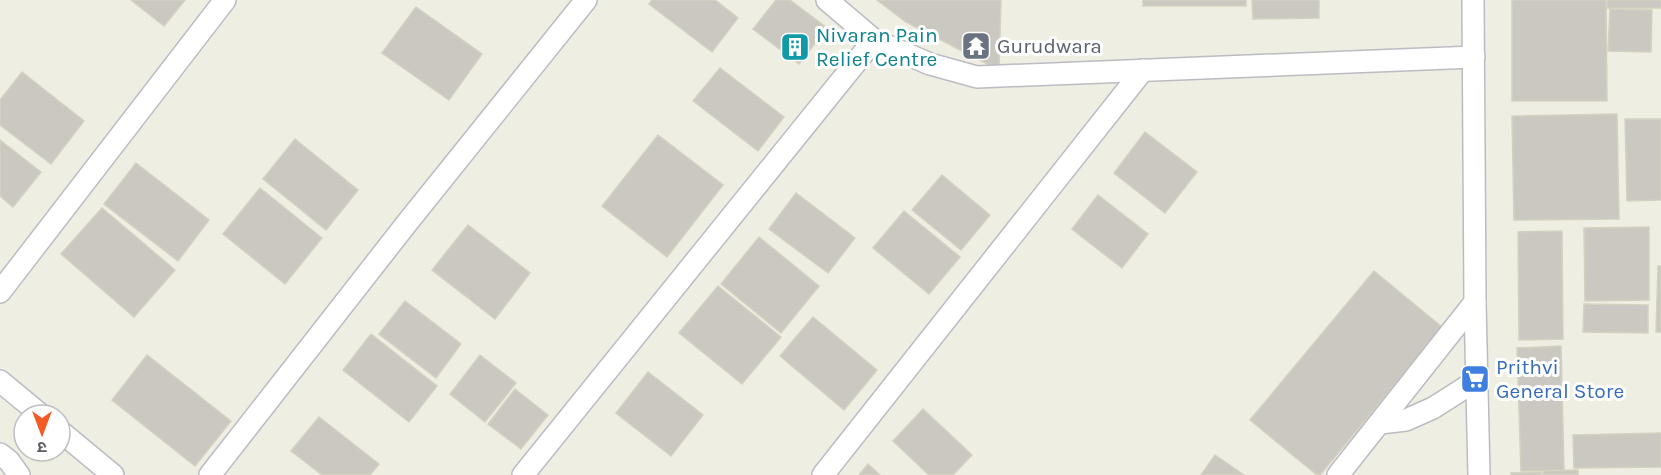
<svg xmlns="http://www.w3.org/2000/svg" width="1661" height="475" font-family="Karla,'Noto Sans Devanagari',sans-serif">
<style>
.building{fill:#cac8c0;stroke:#d4d1c1;stroke-width:1.5}
.lines{fill:none;stroke-linecap:round;stroke-linejoin:round}
.street-casing{stroke:#bbbcc3;stroke-width:24}
.street{stroke:#fff;stroke-width:21}
.labels{text-anchor:middle;dominant-baseline:central;stroke-width:6;stroke-linejoin:round;paint-order:stroke}
.culture-label{font-size:21px;fill:#0d838f;stroke:#fff;text-anchor:start}
.worship-label{font-size:21px;fill:#5b616d;stroke:#fff;text-anchor:start}
.shop-label{font-size:21px;fill:#366cbe;stroke:#fff;text-anchor:start}
</style>
<rect width="100%" height="100%" fill="#efeee3"/>
<!-- building -->
<g class="building">
<path d="M 131,0 L 185,0 L 164,26 Z"/>
<path d="M 652,0 L 715,0 L 738,18 L 712,52 L 649,4 Z"/>
<path d="M 776,0 L 790,0 L 827,28 L 799,64 L 753,29 Z"/>
<path d="M 877,0 L 1001,0 L 999,70 L 906,22 Z"/>
<rect x="1143" y="0" width="103" height="6"/>
<path d="M 1252,0 L 1319,0 L 1319,18 L 1253,19 Z"/>
<path d="M 1512,0 L 1606,0 L 1607,101 L 1512,101 Z"/>
<rect x="1607" y="0" width="54" height="8"/>
<path d="M 416,7 L 482,54 L 449,100 L 382,53 Z"/>
<path d="M 1610,9 L 1652,10 L 1651,52 L 1608,51 Z"/>
<path d="M 720,68 L 784,117 L 758,151 L 693,101 Z"/>
<path d="M 22,72 L 84,121 L 51,164 L 0,125 L 0,100 Z"/>
<path d="M 1617,114 L 1619,219 L 1514,220 L 1512,116 Z"/>
<path d="M 1625,119 L 1661,119 L 1661,200 L 1627,201 Z"/>
<path d="M 1145,132 L 1197,172 L 1165,213 L 1114,173 Z"/>
<path d="M 658,135 L 723,185 L 667,257 L 602,206 Z"/>
<path d="M 295,139 L 358,190 L 326,230 L 263,179 Z"/>
<path d="M 0,140 L 41,172 L 13,207 L 0,196 Z"/>
<path d="M 136,163 L 209,220 L 178,261 L 104,204 Z"/>
<path d="M 942,175 L 990,215 L 961,250 L 912,210 Z"/>
<path d="M 260,188 L 322,238 L 285,284 L 223,234 Z"/>
<path d="M 796,193 L 855,238 L 828,273 L 769,229 Z"/>
<path d="M 1098,195 L 1148,234 L 1122,268 L 1072,229 Z"/>
<path d="M 102,208 L 175,270 L 134,317 L 61,254 Z"/>
<path d="M 904,211 L 960,257 L 929,294 L 873,248 Z"/>
<path d="M 468,225 L 530,273 L 495,319 L 432,270 Z"/>
<path d="M 1649,227 L 1649,300 L 1585,301 L 1584,228 Z"/>
<path d="M 1562,231 L 1563,339 L 1519,340 L 1518,232 Z"/>
<path d="M 759,237 L 819,286 L 781,333 L 721,284 Z"/>
<path d="M 1658,266 L 1661,266 L 1661,332 L 1656,332 Z"/>
<path d="M 1374,271 L 1442,327 L 1320,475 L 1317,475 L 1250,420 Z"/>
<path d="M 718,286 L 781,337 L 742,384 L 679,333 Z"/>
<path d="M 405,301 L 461,344 L 436,378 L 379,334 Z"/>
<path d="M 1584,304 L 1648,305 L 1648,333 L 1583,332 Z"/>
<path d="M 813,317 L 877,370 L 844,410 L 780,356 Z"/>
<path d="M 371,334 L 437,386 L 409,422 L 343,370 Z"/>
<path d="M 1561,346 L 1564,470 L 1521,471 L 1517,348 Z"/>
<path d="M 147,355 L 231,421 L 195,466 L 112,400 Z"/>
<path d="M 480,355 L 516,383 L 485,422 L 450,394 Z"/>
<path d="M 648,372 L 703,415 L 671,456 L 616,413 Z"/>
<path d="M 515,389 L 548,415 L 521,449 L 488,424 Z"/>
<path d="M 923,409 L 972,455 L 953,475 L 929,475 L 893,441 Z"/>
<path d="M 319,417 L 379,464 L 370,475 L 322,475 L 291,451 Z"/>
<path d="M 1661,433 L 1661,467 L 1574,468 L 1573,435 Z"/>
<path d="M 1215,455 L 1244,475 L 1201,475 Z"/>
<path d="M 868,464 L 880,475 L 859,475 Z"/>
<path d="M 1578,470 L 1578,475 L 1543,475 L 1543,471 Z"/>
<path d="M 1541,472 L 1541,475 L 1511,475 L 1511,473 Z"/>
</g>
<g class="lines">
<!-- street casing -->
<g class="street-casing">
<g id="street">
<path d="M 827,0 L 874,40 L 930,64 L 977,77 L 1474,57"/>
<path d="M 1473,0 L 1475,302 L 1479,475"/>
<path d="M 0,292 L 225,0"/>
<path d="M 0,381 L 41,415"/>
<path d="M 1380,423 L 1406,420 L 1433,408 L 1477,380"/>
<path d="M 60,431 L 113,475"/>
<path d="M 0,454 L 9,461 L 19,475"/>
<path d="M 210,475 L 407,223 L 586,0"/>
<path d="M 523,475 L 874,40"/>
<path d="M 823,475 L 1143,70"/>
<path d="M 1338,475 L 1475,302"/>
</g>
</g>
<!-- street -->
<use href="#street" class="street"/>
</g>
<!-- icons -->
<defs>
<g id="temple-square" transform="scale(1.5)"><rect x="-9" y="-9" width="18" height="18" rx="4" fill="#6b7280" stroke="#fff"/><path d="M0-6L5-2H3V0L6.5 2.5H4V6H1.5V3h-3V6H-4V2.5H-6.5L-3 0V-2H-5Z" fill="#fff"/></g>
<g id="building-square" transform="scale(1.5)"><rect x="-9" y="-9" width="18" height="18" rx="4" fill="#0f9aa8" stroke="#fff"/><path d="M-4-6H4V6H1V3H-1V6H-4ZM-2.5-4.3h1.7v1.8h-1.7ZM.8-4.3h1.7v1.8H.8ZM-2.5-1h1.7V.8h-1.7ZM.8-1h1.7V.8H.8Z" fill="#fff"/></g>
<g id="supermarket-square" transform="scale(1.5)"><rect x="-9" y="-9" width="18" height="18" rx="4" fill="#3f7fe0" stroke="#fff"/><path d="M-6-5.5h2.5l.6 2H6L4.5 2H-2.5L-4.4-4H-6ZM-1.5 3.2a1.3 1.3 0 1 0 .1 0ZM3 3.2a1.3 1.3 0 1 0 .1 0Z" fill="#fff"/></g>
</defs>
<g fill-rule="evenodd">
<use href="#temple-square" x="976" y="46"/>
<use href="#building-square" x="795" y="47"/>
<use href="#supermarket-square" x="1475" y="379"/>
</g>
<g class="labels">
<!-- culture labels -->
<g class="culture-label">
<text x="816" y="35">Nivaran Pain<tspan x="816" dy="24">Relief Centre</tspan></text>
</g>
<!-- worship labels -->
<g class="worship-label">
<text x="997" y="46">Gurudwara</text>
</g>
<!-- shop labels -->
<g class="shop-label">
<text x="1496" y="367">Prithvi<tspan x="1496" dy="24">General Store</tspan></text>
</g>
</g>
<!-- north arrow -->
<g transform="translate(42 433) rotate(180)"><circle r="28" fill="#ffffff" stroke="#bdbfc1" stroke-width="1.5"/>
<path d="M0-4.5L10 22L0 15L-10 22Z" fill="#f25b26"/>
<text y="-9" font-size="16" font-weight="bold" text-anchor="middle" fill="#5b5e65">उ</text>
</g>
</svg>
